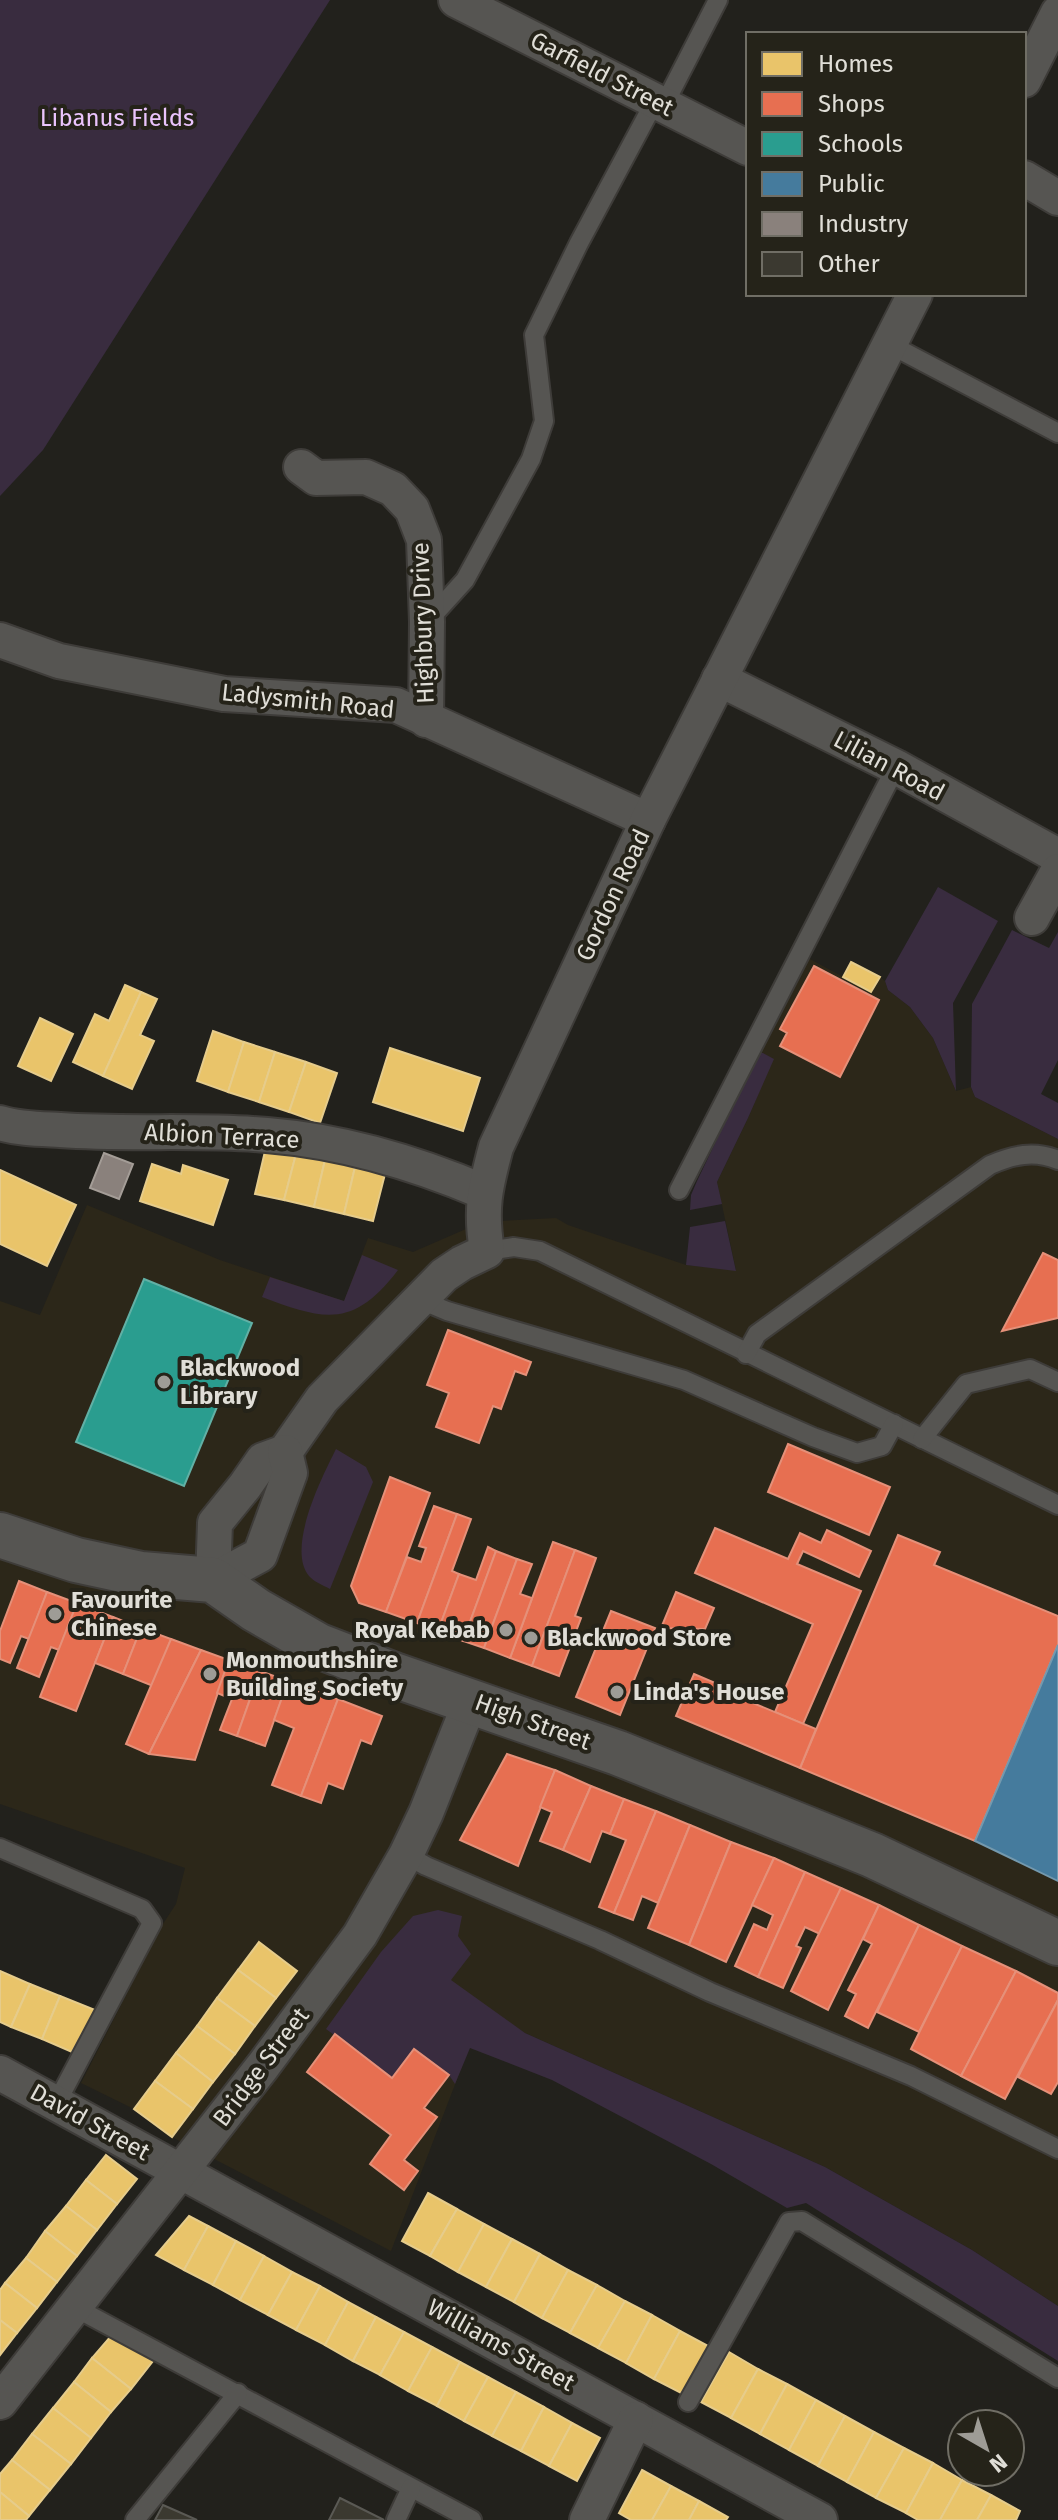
<svg xmlns="http://www.w3.org/2000/svg" width="1058" height="2520" font-family="'Fira Sans',sans-serif">
<style>
.built{fill:#2c2719}
.green{fill:#392c3f}
.homes{fill:#e9c46a;stroke:#e6cc8b;stroke-width:2}
.shops{fill:#e76f51;stroke:#e59079;stroke-width:2}
.schools{fill:#2a9d8f;stroke:#61b0a5;stroke-width:2}
.public{fill:#457b9d;stroke:#7499ae;stroke-width:2}
.industry{fill:#8a817c;stroke:#a49d97;stroke-width:2}
.building{fill:#3b3930;stroke:#5a5954;stroke-width:2}
.lines{fill:none;stroke-linecap:round;stroke-linejoin:round}
.lane-casing{stroke:#3e3c39;stroke-width:22}
.street-casing{stroke:#3e3c39;stroke-width:38}
.secondary-casing{stroke:#3e3c39;stroke-width:48}
.lane{stroke:#565552;stroke-width:18}
.street{stroke:#565552;stroke-width:34}
.secondary{stroke:#565552;stroke-width:44}
.poi-dot{fill:#9e9c96;stroke:#252319;stroke-width:3}
.labels{text-anchor:middle;dominant-baseline:central;stroke-width:8;stroke-linejoin:round;paint-order:stroke}
.street-label{font-size:24px;fill:#e0ded7;stroke:#252319}
.park-label{font-size:24px;fill:#eac4fc;stroke:#252319}
.poi-label{font-size:24px;font-weight:bold;fill:#e0ded7;stroke:#252319;text-anchor:start}
</style>
<rect width="100%" height="100%" fill="#22211c"/>
<!-- built -->
<path class="built" d="M 808,958 L 871,992 L 880,977 L 885,981 L 888,990 L 910,1007 L 933,1038 L 956,1091 L 971,1087 L 975,1097 L 1058,1139 L 1058,2306 L 972,2250 L 825,2167 L 525,2033 L 502,2018 L 469,2048 L 391,2251 L 172,2137 L 134,2109 L 81,2083 L 161,1927 L 176,1904 L 185,1868 L 0,1804 L 0,1301 L 40,1315 L 87,1205 L 220,1260 L 344,1301 L 368,1238 L 413,1252 L 482,1222 L 556,1218 L 568,1225 L 686,1265 L 736,1270 L 717,1182 L 748,1118 L 773,1059 L 759,1051 Z"/>
<!-- green -->
<g class="green">
<path d="M 0,0 L 330,0 L 43,450 L 0,496 Z"/>
<path d="M 938,887 L 998,921 L 953,1003 L 956,1091 L 933,1038 L 910,1007 L 888,990 L 885,981 Z"/>
<path d="M 1012,930 L 1049,948 L 1058,932 L 1058,1060 L 1041,1094 L 1058,1103 L 1058,1139 L 975,1097 L 971,1087 L 972,1004 Z"/>
<path d="M 759,1051 L 774,1059 L 748,1118 L 717,1182 L 722,1204 L 690,1210 L 691,1195 L 697,1181 Z"/>
<path d="M 725,1221 L 736,1271 L 686,1265 L 690,1227 Z"/>
<path d="M 362,1255 L 398,1270 C 354,1328 325,1321 262,1297 L 270,1277 L 344,1301 Z"/>
<path d="M 336,1449 L 366,1467 L 373,1482 L 330,1589 C 323,1585 314,1582 309,1576 C 286,1548 322,1477 336,1449 Z"/>
<path d="M 438,1910 L 462,1916 L 458,1936 L 471,1954 L 451,1980 L 525,2033 L 825,2167 L 972,2250 L 1058,2306 L 1058,2361 L 806,2203 L 787,2208 L 711,2164 L 552,2080 L 470,2048 L 455,2084 L 449,2075 L 414,2049 L 392,2078 L 326,2029 L 381,1952 L 413,1916 Z"/>
</g>
<!-- homes -->
<g class="homes">
<path d="M 851,962 L 880,977 L 871,992 L 843,977 Z"/>
<path d="M 125,985 L 141,992 L 103,1076 L 73,1062 L 95,1014 L 109,1021 Z"/>
<path d="M 141,992 L 157,999 L 140,1035 L 154,1041 L 132,1089 L 103,1076 Z"/>
<path d="M 40,1018 L 73,1034 L 51,1081 L 18,1066 Z"/>
<path d="M 213,1031 L 244,1042 L 228,1092 L 197,1081 Z"/>
<path d="M 244,1042 L 275,1052 L 259,1102 L 228,1092 Z"/>
<path d="M 390,1048 L 480,1078 L 463,1131 L 373,1102 Z"/>
<path d="M 275,1052 L 306,1062 L 289,1112 L 259,1102 Z"/>
<path d="M 306,1062 L 337,1073 L 320,1123 L 289,1112 Z"/>
<path d="M 266,1147 L 296,1154 L 284,1200 L 255,1194 Z"/>
<path d="M 296,1154 L 325,1160 L 314,1207 L 284,1200 Z"/>
<path d="M 325,1160 L 355,1167 L 344,1214 L 314,1207 Z"/>
<path d="M 152,1164 L 181,1174 L 183,1165 L 228,1180 L 213,1225 L 140,1201 Z"/>
<path d="M 355,1167 L 385,1174 L 373,1221 L 344,1214 Z"/>
<path d="M 0,1170 L 76,1205 L 47,1266 L 0,1244 Z"/>
<path d="M 259,1942 L 297,1971 L 276,1998 L 238,1970 Z"/>
<path d="M 238,1970 L 276,1998 L 255,2026 L 217,1998 Z"/>
<path d="M 0,1971 L 30,1984 L 11,2027 L 0,2022 Z"/>
<path d="M 30,1984 L 60,1996 L 42,2039 L 11,2027 Z"/>
<path d="M 60,1996 L 95,2010 L 72,2052 L 42,2039 Z"/>
<path d="M 217,1998 L 255,2026 L 235,2054 L 197,2026 Z"/>
<path d="M 197,2026 L 235,2054 L 213,2082 L 176,2053 Z"/>
<path d="M 176,2053 L 213,2082 L 193,2109 L 155,2081 Z"/>
<path d="M 155,2081 L 193,2109 L 172,2137 L 134,2109 Z"/>
<path d="M 106,2155 L 137,2179 L 117,2204 L 86,2180 Z"/>
<path d="M 86,2180 L 117,2204 L 97,2230 L 66,2206 Z"/>
<path d="M 428,2193 L 457,2209 L 430,2256 L 402,2241 Z"/>
<path d="M 66,2206 L 97,2230 L 77,2256 L 45,2231 Z"/>
<path d="M 457,2209 L 484,2224 L 458,2272 L 430,2256 Z"/>
<path d="M 189,2216 L 208,2226 L 184,2270 L 156,2255 Z"/>
<path d="M 484,2224 L 512,2239 L 486,2287 L 458,2272 Z"/>
<path d="M 208,2226 L 236,2241 L 213,2285 L 184,2270 Z"/>
<path d="M 45,2231 L 77,2256 L 57,2282 L 26,2258 Z"/>
<path d="M 512,2239 L 540,2254 L 514,2302 L 486,2287 Z"/>
<path d="M 236,2241 L 264,2256 L 240,2300 L 213,2285 Z"/>
<path d="M 540,2254 L 568,2270 L 542,2318 L 514,2302 Z"/>
<path d="M 264,2256 L 292,2272 L 268,2315 L 240,2300 Z"/>
<path d="M 26,2258 L 57,2282 L 37,2308 L 5,2283 Z"/>
<path d="M 568,2270 L 597,2285 L 570,2333 L 542,2318 Z"/>
<path d="M 292,2272 L 320,2286 L 296,2330 L 268,2315 Z"/>
<path d="M 5,2283 L 37,2308 L 17,2333 L 0,2320 L 0,2290 Z"/>
<path d="M 597,2285 L 625,2301 L 598,2348 L 570,2333 Z"/>
<path d="M 320,2286 L 348,2302 L 325,2345 L 296,2330 Z"/>
<path d="M 625,2301 L 652,2315 L 626,2363 L 598,2348 Z"/>
<path d="M 348,2302 L 376,2317 L 353,2361 L 325,2345 Z"/>
<path d="M 652,2315 L 680,2331 L 654,2379 L 626,2363 Z"/>
<path d="M 376,2317 L 404,2332 L 380,2375 L 353,2361 Z"/>
<path d="M 0,2320 L 17,2333 L 0,2355 Z"/>
<path d="M 680,2331 L 708,2346 L 683,2394 L 654,2379 Z"/>
<path d="M 404,2332 L 432,2347 L 408,2391 L 380,2375 Z"/>
<path d="M 111,2336 L 153,2361 L 131,2389 L 92,2358 Z"/>
<path d="M 432,2347 L 460,2362 L 437,2406 L 408,2391 Z"/>
<path d="M 729,2352 L 758,2369 L 731,2418 L 701,2402 Z"/>
<path d="M 92,2358 L 131,2389 L 111,2412 L 74,2382 Z"/>
<path d="M 460,2362 L 488,2377 L 464,2421 L 437,2406 Z"/>
<path d="M 758,2369 L 787,2384 L 760,2434 L 731,2418 Z"/>
<path d="M 488,2377 L 516,2392 L 492,2436 L 464,2421 Z"/>
<path d="M 74,2382 L 111,2412 L 91,2438 L 53,2408 Z"/>
<path d="M 787,2384 L 816,2400 L 789,2450 L 760,2434 Z"/>
<path d="M 516,2392 L 544,2407 L 521,2451 L 492,2436 Z"/>
<path d="M 816,2400 L 845,2416 L 818,2466 L 789,2450 Z"/>
<path d="M 544,2407 L 572,2423 L 549,2466 L 521,2451 Z"/>
<path d="M 53,2408 L 91,2438 L 71,2464 L 32,2434 Z"/>
<path d="M 845,2416 L 874,2432 L 847,2482 L 818,2466 Z"/>
<path d="M 572,2423 L 600,2438 L 577,2481 L 549,2466 Z"/>
<path d="M 874,2432 L 904,2448 L 876,2498 L 847,2482 Z"/>
<path d="M 32,2434 L 71,2464 L 50,2490 L 12,2460 Z"/>
<path d="M 904,2448 L 933,2463 L 906,2513 L 876,2498 Z"/>
<path d="M 12,2460 L 50,2490 L 29,2516 L 0,2492 L 0,2474 Z"/>
<path d="M 933,2463 L 962,2480 L 940,2520 L 918,2520 L 906,2513 Z"/>
<path d="M 642,2470 L 671,2486 L 652,2520 L 631,2520 L 619,2513 Z"/>
<path d="M 962,2480 L 991,2495 L 977,2520 L 940,2520 Z"/>
<path d="M 671,2486 L 699,2501 L 689,2520 L 652,2520 Z"/>
<path d="M 0,2492 L 29,2516 L 26,2520 L 0,2520 Z"/>
<path d="M 991,2495 L 1020,2511 L 1016,2520 L 977,2520 Z"/>
<path d="M 699,2501 L 728,2517 L 726,2520 L 689,2520 Z"/>
</g>
<!-- shops -->
<g class="shops">
<path d="M 814,966 L 879,1000 L 840,1077 L 780,1046 L 787,1033 L 780,1029 Z"/>
<path d="M 1043,1253 L 1058,1260 L 1058,1318 L 1002,1331 Z"/>
<path d="M 448,1330 L 531,1362 L 526,1375 L 515,1371 L 501,1409 L 493,1406 L 479,1443 L 436,1427 L 449,1393 L 427,1385 Z"/>
<path d="M 788,1444 L 890,1487 L 869,1535 L 768,1492 Z"/>
<path d="M 390,1477 L 430,1493 L 386,1612 L 359,1603 L 351,1586 Z"/>
<path d="M 434,1506 L 457,1514 L 417,1623 L 386,1612 L 407,1557 L 421,1562 L 426,1548 L 419,1546 Z"/>
<path d="M 457,1514 L 471,1519 L 452,1571 L 459,1574 L 438,1631 L 417,1623 Z"/>
<path d="M 715,1528 L 788,1559 L 800,1533 L 821,1543 L 827,1530 L 871,1551 L 859,1577 L 803,1551 L 797,1564 L 861,1591 L 803,1724 L 775,1712 L 813,1624 L 695,1573 Z"/>
<path d="M 898,1535 L 940,1552 L 934,1565 L 1058,1616 L 1058,1645 L 975,1841 L 800,1768 Z"/>
<path d="M 553,1542 L 575,1550 L 532,1666 L 510,1658 Z"/>
<path d="M 488,1547 L 496,1551 L 463,1641 L 438,1631 L 459,1574 L 476,1580 Z"/>
<path d="M 575,1550 L 596,1558 L 575,1616 L 581,1618 L 559,1676 L 532,1666 Z"/>
<path d="M 496,1551 L 517,1559 L 484,1648 L 463,1641 Z"/>
<path d="M 517,1559 L 532,1564 L 520,1594 L 532,1598 L 510,1658 L 484,1648 Z"/>
<path d="M 19,1581 L 47,1592 L 29,1639 L 21,1636 L 10,1663 L 0,1659 L 0,1631 Z"/>
<path d="M 47,1592 L 77,1603 L 59,1650 L 51,1647 L 39,1677 L 17,1668 Z"/>
<path d="M 676,1592 L 714,1608 L 705,1629 L 661,1628 Z"/>
<path d="M 77,1603 L 113,1617 L 76,1711 L 40,1697 Z"/>
<path d="M 611,1611 L 655,1628 L 620,1715 L 576,1697 Z"/>
<path d="M 113,1617 L 141,1628 L 123,1674 L 95,1663 Z"/>
<path d="M 141,1628 L 171,1639 L 153,1686 L 123,1674 Z"/>
<path d="M 171,1639 L 201,1650 L 149,1754 L 126,1744 Z"/>
<path d="M 201,1650 L 229,1660 L 195,1760 L 149,1754 Z"/>
<path d="M 229,1660 L 260,1671 L 237,1736 L 220,1730 L 232,1699 L 217,1693 Z"/>
<path d="M 260,1671 L 288,1681 L 265,1746 L 237,1736 Z"/>
<path d="M 694,1674 L 720,1685 L 719,1689 L 816,1729 L 800,1768 L 676,1716 Z"/>
<path d="M 288,1681 L 338,1699 L 301,1796 L 272,1785 L 294,1728 L 274,1720 Z"/>
<path d="M 338,1699 L 382,1716 L 371,1744 L 361,1740 L 343,1789 L 328,1783 L 321,1803 L 301,1796 Z"/>
<path d="M 507,1754 L 555,1770 L 518,1866 L 460,1840 Z"/>
<path d="M 555,1770 L 591,1786 L 563,1850 L 540,1841 L 552,1812 L 540,1807 Z"/>
<path d="M 591,1786 L 624,1799 L 610,1834 L 602,1831 L 590,1862 L 563,1850 Z"/>
<path d="M 624,1799 L 656,1811 L 614,1913 L 599,1907 L 626,1840 L 610,1834 Z"/>
<path d="M 656,1811 L 690,1825 L 658,1903 L 642,1896 L 633,1920 L 614,1913 Z"/>
<path d="M 690,1825 L 731,1842 L 689,1945 L 648,1928 Z"/>
<path d="M 731,1842 L 774,1858 L 726,1962 L 689,1945 Z"/>
<path d="M 774,1858 L 805,1872 L 758,1977 L 735,1966 L 754,1924 L 767,1930 L 773,1915 L 752,1905 Z"/>
<path d="M 805,1872 L 841,1888 L 820,1934 L 805,1927 L 796,1946 L 801,1948 L 783,1988 L 758,1977 Z"/>
<path d="M 841,1888 L 879,1905 L 828,2010 L 791,1991 Z"/>
<path d="M 879,1905 L 919,1925 L 868,2028 L 845,2016 L 856,1994 L 848,1990 L 872,1944 L 863,1939 Z"/>
<path d="M 919,1925 L 962,1946 L 919,2032 L 877,2012 Z"/>
<path d="M 962,1946 L 1016,1971 L 961,2076 L 911,2049 Z"/>
<path d="M 1016,1971 L 1058,1993 L 1058,2000 L 1005,2099 L 961,2076 Z"/>
<path d="M 1058,2000 L 1058,2082 L 1051,2094 L 1018,2077 Z"/>
<path d="M 335,2034 L 392,2078 L 414,2049 L 449,2075 L 424,2108 L 437,2117 L 404,2160 L 418,2171 L 404,2190 L 370,2164 L 391,2135 L 307,2072 Z"/>
</g>
<!-- schools -->
<path class="schools" d="M 144,1279 L 252,1323 L 184,1486 L 76,1442 Z"/>
<!-- public -->
<path class="public" d="M 1058,1645 L 1058,1881 L 975,1841 Z"/>
<!-- industry -->
<path class="industry" d="M 104,1153 L 133,1164 L 119,1199 L 90,1188 Z"/>
<!-- building -->
<g class="building">
<path d="M 340,2498 L 384,2520 L 329,2520 Z"/>
<path d="M 163,2505 L 197,2520 L 155,2520 Z"/>
</g>
<g class="lines">
<!-- lane casing -->
<g class="lane-casing">
<g id="lane">
<path d="M 664,105 L 718,0"/>
<path d="M 889,344 L 1058,433"/>
<path d="M 427,622 L 465,580 L 531,459 L 544,421 L 534,335 L 579,243 L 655,101"/>
<path d="M 679,1190 L 896,767"/>
<path d="M 487,1251 L 514,1247 L 540,1251 L 1058,1505"/>
<path d="M 421,1300 L 447,1311 L 684,1380 L 813,1437 L 857,1453 L 882,1446 L 894,1424"/>
<path d="M 746,1354 L 757,1334 L 990,1165 C 1013,1155 1034,1150 1058,1160"/>
<path d="M 922,1439 L 966,1384 L 1030,1369 L 1058,1382"/>
<path d="M 0,1848 L 142,1909 L 152,1923 L 57,2102"/>
<path d="M 406,1855 L 426,1866 L 600,1940 L 710,1992 L 911,2076 L 1058,2149"/>
<path d="M 74,2307 L 472,2520"/>
<path d="M 688,2402 L 789,2222 L 802,2221 L 1058,2378"/>
<path d="M 135,2520 L 238,2393"/>
<path d="M 396,2520 L 411,2488"/>
</g>
</g>
<!-- street casing -->
<g class="street-casing">
<g id="street">
<path d="M 456,0 L 748,148"/>
<path d="M 1024,80 L 1058,13"/>
<path d="M 1024,178 L 1058,198"/>
<path d="M 301,467 L 316,478 L 366,477 L 393,489 L 412,509 L 424,540 L 427,622 L 426,720"/>
<path d="M 0,640 L 59,661 L 224,694 L 396,705 L 648,820"/>
<path d="M 719,679 L 896,767 L 1058,856"/>
<path d="M 1032,918 L 1058,871"/>
<path d="M 0,1123 C 19,1129 40,1129 60,1130 C 129,1135 199,1129 267,1135 C 341,1141 416,1163 484,1192"/>
<path d="M 213,1580 L 215,1523 L 245,1486 L 263,1460 L 285,1452 L 322,1399 L 444,1275 L 462,1263 L 487,1251 C 480,1209 485,1188 496,1147 L 648,820 L 915,294"/>
<path d="M 213,1580 L 260,1555 L 290,1473 L 285,1452"/>
<path d="M 0,2073 L 820,2520"/>
<path d="M 0,2402 L 263,2066 L 360,1935 L 406,1855 L 426,1813 L 471,1700"/>
<path d="M 587,2520 L 636,2419"/>
</g>
</g>
<!-- secondary casing -->
<g class="secondary-casing">
<path id="secondary" d="M 0,1535 L 76,1560 L 141,1574 L 213,1580 L 256,1610 L 319,1646 L 394,1675 L 618,1753 L 872,1855 L 1058,1943"/>
</g>
<!-- lane -->
<use href="#lane" class="lane"/>
<!-- street -->
<use href="#street" class="street"/>
<!-- secondary -->
<use href="#secondary" class="secondary"/>
</g>
<!-- markers -->
<g class="poi-dot">
<circle cx="164" cy="1382" r="8"/>
<circle cx="55" cy="1614" r="8"/>
<circle cx="506" cy="1630" r="8"/>
<circle cx="531" cy="1638" r="8"/>
<circle cx="210" cy="1674" r="8"/>
<circle cx="617" cy="1692" r="8"/>
</g>
<g class="labels">
<!-- street labels -->
<g class="street-label">
<text transform="translate(602 74) rotate(27)">Garfield Street</text>
<text transform="translate(423 623) rotate(-92)">Highbury Drive</text>
<text transform="translate(308 701) rotate(6)">Ladysmith Road</text>
<text transform="translate(889 766) rotate(28)">Lilian Road</text>
<text transform="translate(613 895) rotate(-65)">Gordon Road</text>
<text transform="translate(222 1136) rotate(3)">Albion Terrace</text>
<text transform="translate(533 1722) rotate(20)">High Street</text>
<text transform="translate(261 2067) rotate(-53)">Bridge Street</text>
<text transform="translate(90 2122) rotate(29)">David Street</text>
<text transform="translate(501 2345) rotate(29)">Williams Street</text>
</g>
<!-- park labels -->
<g class="park-label">
<text x="117" y="118">Libanus Fields</text>
</g>
<!-- poi labels -->
<g class="poi-label">
<text x="180" y="1368">Blackwood<tspan x="180" dy="28">Library</tspan></text>
<text x="71" y="1600">Favourite<tspan x="71" dy="28">Chinese</tspan></text>
<text x="490" y="1630" text-anchor="end">Royal Kebab</text>
<text x="547" y="1638">Blackwood Store</text>
<text x="226" y="1660">Monmouthshire<tspan x="226" dy="28">Building Society</tspan></text>
<text x="633" y="1692">Linda's House</text>
</g>
</g>
<!-- legend -->
<rect x="746" y="32" width="280" height="264" fill="#252319" stroke="#706e65" stroke-width="2"/>
<rect x="762" y="52" width="40" height="24" fill="#e9c46a" stroke="#706e65" stroke-width="2"/>
<text x="818" y="72" font-size="24" fill="#e0ded7">Homes</text>
<rect x="762" y="92" width="40" height="24" fill="#e76f51" stroke="#706e65" stroke-width="2"/>
<text x="818" y="112" font-size="24" fill="#e0ded7">Shops</text>
<rect x="762" y="132" width="40" height="24" fill="#2a9d8f" stroke="#706e65" stroke-width="2"/>
<text x="818" y="152" font-size="24" fill="#e0ded7">Schools</text>
<rect x="762" y="172" width="40" height="24" fill="#457b9d" stroke="#706e65" stroke-width="2"/>
<text x="818" y="192" font-size="24" fill="#e0ded7">Public</text>
<rect x="762" y="212" width="40" height="24" fill="#8a817c" stroke="#706e65" stroke-width="2"/>
<text x="818" y="232" font-size="24" fill="#e0ded7">Industry</text>
<rect x="762" y="252" width="40" height="24" fill="#3b3930" stroke="#706e65" stroke-width="2"/>
<text x="818" y="272" font-size="24" fill="#e0ded7">Other</text>
<!-- north arrow -->
<g transform="translate(986 2448) rotate(141)"><circle r="38" fill="#252319" stroke="#706e65" stroke-width="2"/>
<path d="M0-6L14 30L0 20L-14 30Z" fill="#9e9c96"/>
<text y="-12" font-size="22" font-weight="bold" text-anchor="middle" fill="#e0ded7">N</text>
</g>
</svg>
